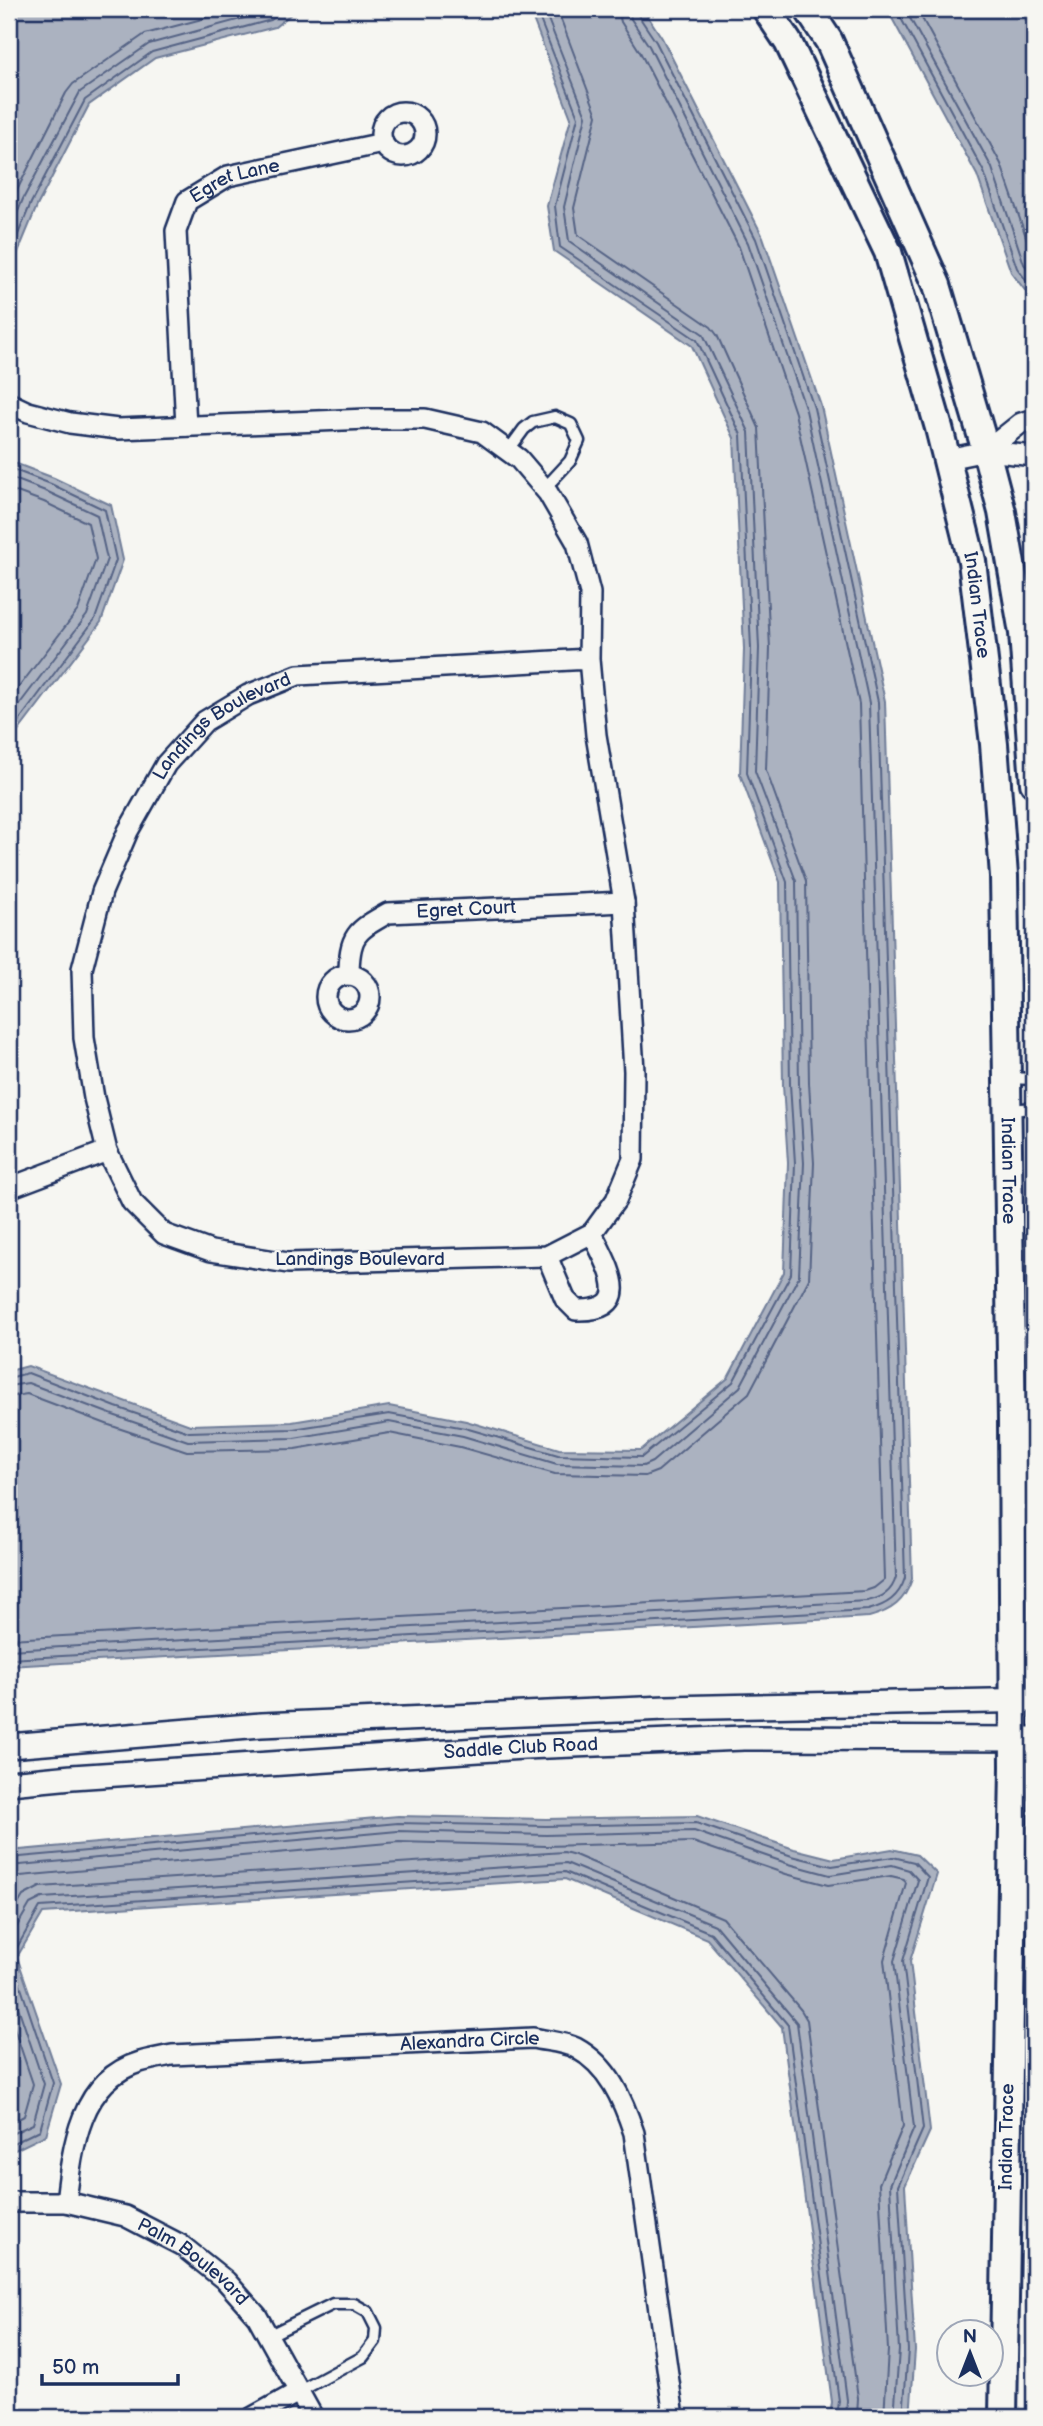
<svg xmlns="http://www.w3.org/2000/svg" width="1043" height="2426" font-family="'Balsamiq Sans',sans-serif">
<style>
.water{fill:#abb2c0;stroke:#717e99;stroke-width:2}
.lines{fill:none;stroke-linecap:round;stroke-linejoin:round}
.shore{stroke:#556385;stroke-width:2}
.service-casing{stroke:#1b2f5e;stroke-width:15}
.minor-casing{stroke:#1b2f5e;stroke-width:24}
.tertiary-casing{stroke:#1b2f5e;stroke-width:28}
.secondary-casing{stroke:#1b2f5e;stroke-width:32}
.service{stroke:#f6f6f2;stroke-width:10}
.minor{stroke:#f6f6f2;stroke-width:19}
.tertiary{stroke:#f6f6f2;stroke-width:23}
.secondary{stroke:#f6f6f2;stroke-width:26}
.labels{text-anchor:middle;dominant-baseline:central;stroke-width:5;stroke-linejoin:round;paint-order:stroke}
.street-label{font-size:19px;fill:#1b2f5e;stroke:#f6f6f2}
</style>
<rect width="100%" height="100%" fill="#f6f6f2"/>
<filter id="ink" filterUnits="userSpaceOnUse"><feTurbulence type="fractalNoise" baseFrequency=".0143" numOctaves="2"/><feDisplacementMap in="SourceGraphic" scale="14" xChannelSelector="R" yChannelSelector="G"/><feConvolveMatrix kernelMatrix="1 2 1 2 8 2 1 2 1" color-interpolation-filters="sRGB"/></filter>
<g filter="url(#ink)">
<!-- water -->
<g class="water">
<path d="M 23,9 L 297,9 L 275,27 L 155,58 L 89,105 L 37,206 L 9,274 L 9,19 Z"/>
<path d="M 514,9 L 643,9 L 662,38 L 763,237 L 821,406 L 885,701 L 912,1579 C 905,1601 892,1611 869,1617 L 9,1666 L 9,1371 L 28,1366 L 190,1425 L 292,1422 L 389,1406 L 466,1421 L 559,1449 L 641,1450 L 728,1378 L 784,1272 L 788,1163 L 783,1085 L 780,882 L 740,774 L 744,649 L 734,438 L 692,346 L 554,251 L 547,206 L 571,118 L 533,19 Z"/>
<path d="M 887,9 L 1034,9 L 1034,302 L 1011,272 L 977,175 Z"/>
<path d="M 9,461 L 54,478 L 111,505 L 123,560 L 101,622 L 17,733 L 9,749 Z"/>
<path d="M 398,1816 L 546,1819 L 697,1816 L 794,1849 L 834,1859 L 892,1849 L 917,1855 L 937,1874 L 910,1961 L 930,2131 L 905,2186 L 915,2350 L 910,2417 L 830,2417 L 832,2402 L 782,2027 L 707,1939 L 565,1879 L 43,1913 L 17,1957 L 61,2084 L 46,2135 L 9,2153 L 9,1851 Z"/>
</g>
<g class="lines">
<!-- shore -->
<g class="shore">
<path d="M 896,9 L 984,172 L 1017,268 L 1034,291"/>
<path d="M 905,9 L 992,168 L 1024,264 L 1034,276"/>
<path d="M 917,9 L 1001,164 L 1034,260"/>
<path d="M 9,206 L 66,93 L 73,84 L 145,34 L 240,9"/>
<path d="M 9,233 L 23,199 L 80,92 L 149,44 L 267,12 L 272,9"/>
<path d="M 9,256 L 31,203 L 85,100 L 152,52 L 271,20 L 286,9"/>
<path d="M 9,468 L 51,484 L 105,510 L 116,560 L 95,619 L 9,734"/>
<path d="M 9,477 L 48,492 L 97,515 L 107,559 L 87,615 L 9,718"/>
<path d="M 9,489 L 44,502 L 88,523 L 96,559 L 78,610 L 9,700"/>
<path d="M 9,1378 L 28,1373 L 116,1407 L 189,1432 L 293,1429 L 389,1414 L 465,1428 L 558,1455 L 642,1457 L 733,1382 L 791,1274 L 795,1163 L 790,1084 L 787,882 L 747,773 L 751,648 L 741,435 L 697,340 L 560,247 L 555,206 L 578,117 L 539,17 L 528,9"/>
<path d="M 9,1386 L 28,1383 L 113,1415 L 188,1441 L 294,1438 L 389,1422 L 463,1436 L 557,1464 L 643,1466 L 652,1462 L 740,1387 L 799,1276 L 804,1163 L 799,1084 L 796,881 L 755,771 L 759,648 L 749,432 L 703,334 L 569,241 L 564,207 L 586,116 L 544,9"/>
<path d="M 9,1397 L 27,1394 L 109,1425 L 187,1451 L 295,1449 L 389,1433 L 460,1447 L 555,1474 L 645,1476 L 658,1471 L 749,1393 L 809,1279 L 814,1163 L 809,1083 L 806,881 L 766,770 L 770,648 L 759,428 L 717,335 L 711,327 L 578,235 L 574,208 L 597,115 L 557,9"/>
<path d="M 9,1639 L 865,1591 L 874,1588 L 884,1580 L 859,704 L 795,413 L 739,247 L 640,52 L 621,22 L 618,9"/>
<path d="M 9,1650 L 867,1601 C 882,1598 892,1592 896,1577 L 869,703 L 806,410 L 748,243 L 649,46 L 631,19 L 629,9"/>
<path d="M 9,1659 L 868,1610 C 887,1605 899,1597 905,1578 L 878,702 L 814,408 L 756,239 L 656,42 L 638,15 L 637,9"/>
<path d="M 9,1858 L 398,1823 L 546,1826 L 696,1823 L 792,1856 L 832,1866 L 893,1857 L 914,1862 L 928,1877 L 903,1961 L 923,2129 L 898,2186 L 908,2350 L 903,2417"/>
<path d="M 9,1866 L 398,1831 L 546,1835 L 694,1831 L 789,1864 L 830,1875 L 892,1865 L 909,1870 L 918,1880 L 894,1961 L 914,2128 L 890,2185 L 899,2350 L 894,2417"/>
<path d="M 9,1877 L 399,1842 L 546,1846 L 693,1842 L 786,1874 L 828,1885 L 891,1876 L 904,1879 L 906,1883 L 884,1960 L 903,2126 L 879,2184 L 888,2350 L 884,2417"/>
<path d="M 9,1919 L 23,1896 L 40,1887 L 564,1852 L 575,1855 L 723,1918 L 801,2010 L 807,2020 L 858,2398 L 857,2417"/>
<path d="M 9,1940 L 30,1904 L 42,1898 L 566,1863 L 715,1925 L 797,2023 L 847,2400 L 846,2417"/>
<path d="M 9,1980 L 44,2084 L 33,2124 L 9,2135"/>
<path d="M 9,2013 L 33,2084 L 24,2116 L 9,2124"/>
<path d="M 9,2145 L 40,2130 L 53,2083 L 11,1958 L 40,1907 L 565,1872 L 711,1933 L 788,2025 L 839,2401 L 837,2417"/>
</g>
<!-- service casing -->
<g class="service-casing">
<g id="service">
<path d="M 508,451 L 524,429 L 533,422 L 555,417 L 571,424 L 579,441 L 570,461 L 545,488"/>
<path d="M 1007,1078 L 1034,1079"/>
<path d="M 1010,1110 L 1034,1108"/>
<path d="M 268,2336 L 333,2304 L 354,2304 L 368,2312 L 376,2328 L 375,2341 L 363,2357 L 298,2392"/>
</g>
</g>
<!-- minor casing -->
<g class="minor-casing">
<g id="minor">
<circle cx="403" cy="134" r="22"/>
<path id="s1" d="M 9,403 L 28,412 L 70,423 L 118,429 L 368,419 L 425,419 L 482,432 L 519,459 L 548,493 L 577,543 L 590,593 L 589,659 L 596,735 L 624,902 L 634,1071 L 633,1159 L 616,1200 L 592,1233 L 547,1256 L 288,1263 L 211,1251 L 164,1234 L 132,1202 L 107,1151 L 94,1098 L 84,1038 L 82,969 L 102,892 L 128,831 L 166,764 L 205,721 L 248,695 L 298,675 L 589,659"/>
<path id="s2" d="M 186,426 L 176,231 L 187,201 L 228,176 L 383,143"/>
<path d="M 986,451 L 1021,423 L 1034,419"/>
<path d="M 947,459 L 986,451 L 1034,456"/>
<circle cx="348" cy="997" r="22"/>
<path id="s3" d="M 349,975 C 349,935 356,931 388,913 L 624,902"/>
<path d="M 9,1188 L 107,1151"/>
<path d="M 547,1256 L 565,1299 L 576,1310 C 638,1312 607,1265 592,1233"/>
<path id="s4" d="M 9,2202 L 66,2202 L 125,2216 L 181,2245 L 226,2281 L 257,2316 L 313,2417"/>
<path id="s5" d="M 66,2202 C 72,2150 79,2080 140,2062 C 150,2059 162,2057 172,2055 L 533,2038 C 546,2041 564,2042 576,2048 C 609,2066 623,2100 634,2133 L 674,2417"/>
<path d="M 253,2417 L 298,2392"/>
</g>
</g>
<!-- tertiary casing -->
<g class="tertiary-casing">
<g id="tertiary">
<path d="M 9,1746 L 261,1725 L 666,1708 L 1034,1700"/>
<path id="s6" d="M 9,1783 L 72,1777 L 524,1747 L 744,1738 L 1034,1739"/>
</g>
</g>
<!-- secondary casing -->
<g class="secondary-casing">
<g id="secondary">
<path id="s7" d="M 766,9 L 788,42 L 888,252 L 939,428 L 972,561 L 994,744 L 1004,876 L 1012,1422 L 1014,1767 L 1003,2417"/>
<path d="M 808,9 L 829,41 L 937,285 L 986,451 L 1002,512 L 1023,633 L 1034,783"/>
</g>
</g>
<!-- service -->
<use href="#service" class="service"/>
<!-- minor -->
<use href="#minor" class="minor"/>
<!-- tertiary -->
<use href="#tertiary" class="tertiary"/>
<!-- secondary -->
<use href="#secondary" class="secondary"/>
</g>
</g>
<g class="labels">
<!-- street labels -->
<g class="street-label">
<text stroke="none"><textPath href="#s2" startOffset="280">Egret Lane</textPath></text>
<text stroke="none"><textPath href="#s7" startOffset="637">Indian Trace</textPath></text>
<text stroke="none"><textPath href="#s1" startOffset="2348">Landings Boulevard</textPath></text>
<text stroke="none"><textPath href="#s3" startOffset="158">Egret Court</textPath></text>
<text stroke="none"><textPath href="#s7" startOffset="1204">Indian Trace</textPath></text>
<text x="360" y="1259">Landings Boulevard</text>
<text stroke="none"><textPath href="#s6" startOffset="513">Saddle Club Road</textPath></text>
<text stroke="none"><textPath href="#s5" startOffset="500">Alexandra Circle</textPath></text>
<text transform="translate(1007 2137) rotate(-89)">Indian Trace</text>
<text stroke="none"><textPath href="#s4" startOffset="200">Palm Boulevard</textPath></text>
</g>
</g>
<!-- margin -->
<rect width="1043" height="2426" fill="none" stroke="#f6f6f2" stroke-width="35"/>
<rect x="18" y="18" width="1008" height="2391" fill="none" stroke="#1b2f5e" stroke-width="2.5" filter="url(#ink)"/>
<!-- north arrow -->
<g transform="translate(970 2353)"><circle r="33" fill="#f6f6f2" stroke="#9ea6b7" stroke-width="2"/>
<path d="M0-5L12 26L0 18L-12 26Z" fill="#1b2f5e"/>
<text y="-10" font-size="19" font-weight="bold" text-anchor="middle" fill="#1b2f5e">N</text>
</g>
<!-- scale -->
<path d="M42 2374v10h136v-10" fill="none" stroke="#1b2f5e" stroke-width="3.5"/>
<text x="52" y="2374" font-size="21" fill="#1b2f5e" stroke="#f6f6f2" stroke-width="5" paint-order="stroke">50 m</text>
</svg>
